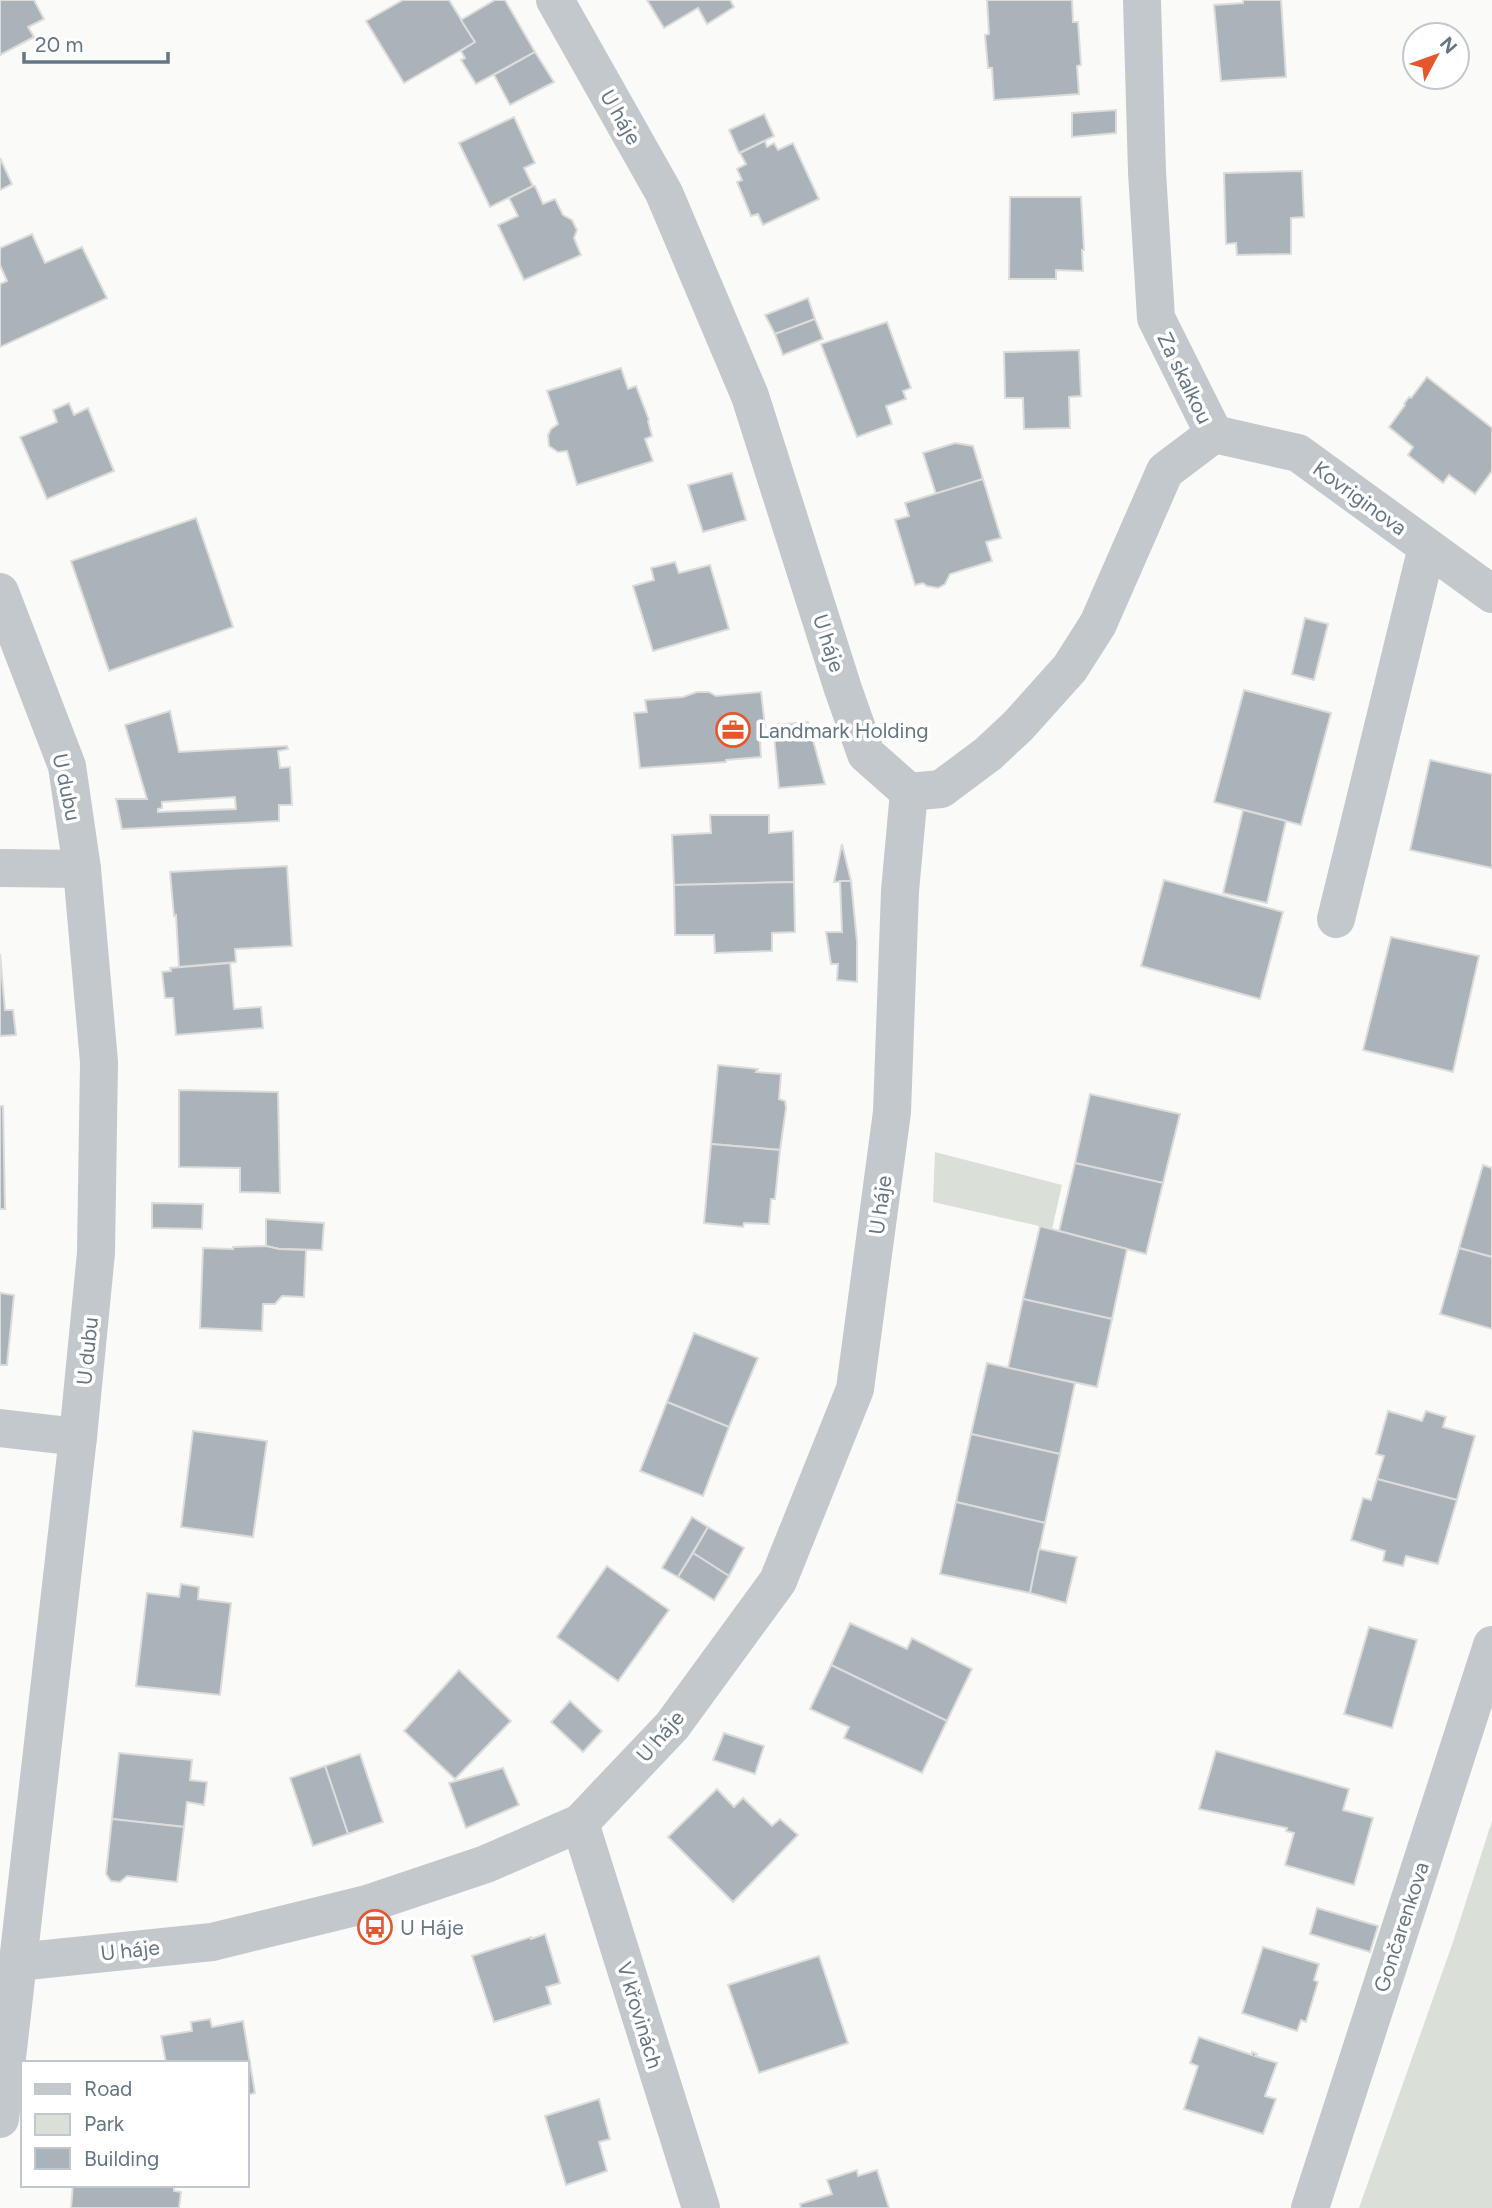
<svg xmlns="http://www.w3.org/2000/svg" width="1492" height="2208" font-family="Figtree,sans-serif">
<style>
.green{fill:#dadfd7}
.building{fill:#aab3b9;stroke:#dcdcda;stroke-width:2;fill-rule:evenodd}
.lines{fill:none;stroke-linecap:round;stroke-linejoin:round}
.minor{stroke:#c3c8cc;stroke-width:38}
.labels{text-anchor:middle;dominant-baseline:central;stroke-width:7;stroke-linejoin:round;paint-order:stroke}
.street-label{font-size:21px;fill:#657683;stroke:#fff}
.poi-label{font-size:21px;fill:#657683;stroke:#fff;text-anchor:start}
</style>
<rect width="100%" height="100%" fill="#fafaf8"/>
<!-- green -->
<g class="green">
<path d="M 935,1152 L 1062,1185 L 1052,1229 L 933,1202 Z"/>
<path d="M 1492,1821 L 1492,2208 L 1359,2208 L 1453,1942 Z"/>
</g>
<!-- building -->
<g class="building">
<path d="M 0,0 L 34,0 L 44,19 L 28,27 L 34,37 L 0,55 Z"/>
<path d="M 403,0 L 449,0 L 475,42 L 404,83 L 366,21 Z"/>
<path d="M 495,0 L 505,0 L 535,52 L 476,84 L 461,60 L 465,58 L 461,51 L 475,42 L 461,20 Z"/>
<path d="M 647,0 L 730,0 L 734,7 L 707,24 L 698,8 L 664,28 Z"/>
<path d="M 987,0 L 1072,0 L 1073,22 L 1078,22 L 1081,65 L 1077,66 L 1079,94 L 994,100 L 992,68 L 988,68 L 985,35 L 989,34 Z"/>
<path d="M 1243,0 L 1281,0 L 1286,77 L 1221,81 L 1214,5 L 1243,3 Z"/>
<path d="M 535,52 L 554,82 L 510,105 L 494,75 Z"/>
<path d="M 1116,110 L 1116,133 L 1072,137 L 1072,113 Z"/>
<path d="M 764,114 L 774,136 L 739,153 L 729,130 Z"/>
<path d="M 514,117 L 535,163 L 524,168 L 533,186 L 490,207 L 459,143 Z"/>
<path d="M 765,141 L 767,147 L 774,143 L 778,150 L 793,143 L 819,199 L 763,225 L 758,214 L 751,216 L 737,182 L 742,180 L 737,169 L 746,164 L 740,153 Z"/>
<path d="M 0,158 L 12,184 L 0,190 Z"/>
<path d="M 1302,171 L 1304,217 L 1291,218 L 1291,254 L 1237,255 L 1236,243 L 1226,244 L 1224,173 Z"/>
<path d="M 533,186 L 535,186 L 543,204 L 555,199 L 563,215 L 572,220 L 577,230 L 574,238 L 581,255 L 524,280 L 498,225 L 518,216 L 509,198 Z"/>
<path d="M 1010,197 L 1081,197 L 1084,250 L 1082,250 L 1083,271 L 1056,270 L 1056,279 L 1009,279 Z"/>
<path d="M 32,234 L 45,263 L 82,247 L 107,298 L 0,347 L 0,284 L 7,281 L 0,265 L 0,248 Z"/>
<path d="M 808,298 L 815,319 L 775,334 L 765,315 Z"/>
<path d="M 815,319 L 823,339 L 783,355 L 775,334 Z"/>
<path d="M 887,322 L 911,388 L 903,391 L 906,399 L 886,406 L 892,424 L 857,437 L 821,344 Z"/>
<path d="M 1079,350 L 1081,396 L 1069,397 L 1070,428 L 1024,429 L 1023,398 L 1005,398 L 1004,352 Z"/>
<path d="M 621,368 L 628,389 L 636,386 L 649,420 L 648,421 L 652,436 L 645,439 L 653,461 L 577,485 L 567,451 L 558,452 L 549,446 L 548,435 L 551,429 L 558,424 L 547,391 Z"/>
<path d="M 1427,377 L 1492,428 L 1492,471 L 1475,494 L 1449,475 L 1443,483 L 1408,455 L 1413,447 L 1389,427 L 1405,405 L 1404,404 L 1409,397 L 1411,398 Z"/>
<path d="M 69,403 L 74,415 L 88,408 L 114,471 L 47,499 L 20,437 L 57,422 L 53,410 Z"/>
<path d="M 955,443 L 973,446 L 983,479 L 936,494 L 923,453 Z"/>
<path d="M 732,473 L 746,520 L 703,532 L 688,485 Z"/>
<path d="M 983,479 L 1001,538 L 986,542 L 992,561 L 950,574 L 945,584 L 938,588 L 927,586 L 923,583 L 915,585 L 895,520 L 909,516 L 905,503 Z"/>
<path d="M 196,518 L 233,627 L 109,671 L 71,561 Z"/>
<path d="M 675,562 L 679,573 L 710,565 L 729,629 L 653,651 L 633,586 L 654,580 L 651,568 Z"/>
<path d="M 1305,618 L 1328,624 L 1314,680 L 1292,674 Z"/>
<path d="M 1244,690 L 1331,713 L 1301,825 L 1214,802 Z"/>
<path d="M 697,692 L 709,692 L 716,696 L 761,692 L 765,727 L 759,727 L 761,757 L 726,760 L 726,762 L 640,768 L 634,713 L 647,712 L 645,700 L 683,697 Z"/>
<path d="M 170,711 L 179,752 L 287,746 L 288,749 L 278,751 L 280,768 L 290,767 L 292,805 L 279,805 L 279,821 L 122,829 L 116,799 L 147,799 L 125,725 ZM 235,797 L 236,809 L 158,812 L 158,809 L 162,808 L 162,802 Z"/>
<path d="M 808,722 L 825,784 L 779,788 L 773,725 Z"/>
<path d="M 1430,760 L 1492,774 L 1492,868 L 1410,850 Z"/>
<path d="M 1243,810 L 1286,821 L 1267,903 L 1223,893 Z"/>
<path d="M 710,815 L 769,815 L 769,833 L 793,831 L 794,882 L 674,885 L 672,835 L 711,833 Z"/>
<path d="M 842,844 L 851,881 L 834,882 Z"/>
<path d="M 287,866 L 292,946 L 235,949 L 236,962 L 179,967 L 176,915 L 174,916 L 170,872 Z"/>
<path d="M 1164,880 L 1283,912 L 1260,999 L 1141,966 Z"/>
<path d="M 840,881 L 851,881 L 857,942 L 857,982 L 837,980 L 838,964 L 831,964 L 826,932 L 842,932 Z"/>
<path d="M 794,882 L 795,932 L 772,933 L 772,951 L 715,953 L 714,935 L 675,935 L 674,885 Z"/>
<path d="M 1391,937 L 1479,956 L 1453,1072 L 1363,1050 Z"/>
<path d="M 0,954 L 5,1010 L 13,1010 L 16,1035 L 0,1036 Z"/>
<path d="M 230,963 L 234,1009 L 261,1007 L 263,1028 L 176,1035 L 173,998 L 165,998 L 162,972 L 171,971 L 170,968 Z"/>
<path d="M 718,1065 L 758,1069 L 756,1072 L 781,1074 L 779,1099 L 785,1101 L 786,1108 L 780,1150 L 711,1144 Z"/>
<path d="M 179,1090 L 278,1092 L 280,1193 L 240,1192 L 240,1168 L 179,1167 Z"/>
<path d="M 1090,1094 L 1180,1114 L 1163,1183 L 1075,1163 Z"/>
<path d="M 0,1106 L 3,1106 L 5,1209 L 0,1209 Z"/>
<path d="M 711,1144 L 780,1150 L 775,1199 L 771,1199 L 769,1224 L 744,1223 L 743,1227 L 704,1223 Z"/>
<path d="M 1075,1163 L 1163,1183 L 1146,1254 L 1059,1231 Z"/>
<path d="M 1483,1165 L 1492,1168 L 1492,1257 L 1459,1248 Z"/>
<path d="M 152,1203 L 203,1204 L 202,1229 L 152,1228 Z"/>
<path d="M 266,1219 L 324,1223 L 322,1250 L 279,1249 L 266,1246 Z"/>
<path d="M 1040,1226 L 1127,1249 L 1112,1319 L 1023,1299 Z"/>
<path d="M 266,1246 L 279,1249 L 306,1250 L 304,1297 L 282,1296 L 275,1304 L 263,1304 L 262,1331 L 200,1328 L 203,1248 L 233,1249 L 233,1247 Z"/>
<path d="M 1459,1248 L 1492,1257 L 1492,1329 L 1440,1314 Z"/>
<path d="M 0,1293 L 14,1295 L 7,1365 L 0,1365 Z"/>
<path d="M 1023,1299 L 1112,1319 L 1097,1387 L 1008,1368 Z"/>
<path d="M 694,1333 L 758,1358 L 729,1427 L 667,1402 Z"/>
<path d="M 987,1363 L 1075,1383 L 1060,1454 L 971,1434 Z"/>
<path d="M 667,1402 L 729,1427 L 703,1496 L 640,1471 Z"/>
<path d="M 1388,1411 L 1422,1421 L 1426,1411 L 1446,1417 L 1443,1427 L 1475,1436 L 1457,1500 L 1377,1479 L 1384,1456 L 1376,1454 Z"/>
<path d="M 193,1431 L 267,1441 L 253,1537 L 181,1527 Z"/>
<path d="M 971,1434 L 1060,1454 L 1045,1523 L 956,1502 Z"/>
<path d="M 1377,1479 L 1457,1500 L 1438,1564 L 1406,1556 L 1403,1566 L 1383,1561 L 1385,1551 L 1351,1540 L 1363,1498 L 1371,1500 Z"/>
<path d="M 956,1502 L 1045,1523 L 1030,1593 L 940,1574 Z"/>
<path d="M 692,1517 L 708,1527 L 678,1577 L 662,1568 Z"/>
<path d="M 708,1527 L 744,1548 L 729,1576 L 693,1553 Z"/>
<path d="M 1039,1549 L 1077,1557 L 1066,1603 L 1030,1593 Z"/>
<path d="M 693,1553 L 729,1576 L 714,1600 L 678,1577 Z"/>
<path d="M 607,1566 L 669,1610 L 618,1681 L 557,1637 Z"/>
<path d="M 181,1584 L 199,1587 L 198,1599 L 231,1603 L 220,1695 L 136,1686 L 147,1593 L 179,1597 Z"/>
<path d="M 850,1623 L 907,1649 L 912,1638 L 972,1669 L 947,1721 L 831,1665 Z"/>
<path d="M 1369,1627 L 1417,1640 L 1392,1728 L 1344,1714 Z"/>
<path d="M 831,1665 L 947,1721 L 922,1773 L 844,1738 L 849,1727 L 810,1709 Z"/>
<path d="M 459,1670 L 511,1721 L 455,1779 L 404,1731 Z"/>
<path d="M 570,1701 L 602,1731 L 583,1752 L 551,1722 Z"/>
<path d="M 724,1733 L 764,1746 L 755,1774 L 713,1760 Z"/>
<path d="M 1216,1751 L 1349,1789 L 1343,1810 L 1373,1818 L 1354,1885 L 1285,1865 L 1294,1833 L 1286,1831 L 1287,1828 L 1199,1809 Z"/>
<path d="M 119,1753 L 192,1760 L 190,1780 L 207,1782 L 204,1805 L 187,1802 L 184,1827 L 112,1819 Z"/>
<path d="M 360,1754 L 383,1822 L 348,1834 L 325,1766 Z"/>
<path d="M 325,1766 L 348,1834 L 313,1846 L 290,1778 Z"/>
<path d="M 503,1768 L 519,1805 L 466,1828 L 449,1783 Z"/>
<path d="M 717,1789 L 734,1807 L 743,1798 L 772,1826 L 780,1819 L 798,1835 L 733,1902 L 668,1837 Z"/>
<path d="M 112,1819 L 184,1827 L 177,1882 L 127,1876 L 120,1882 L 111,1881 L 106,1874 Z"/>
<path d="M 1317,1908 L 1378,1926 L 1370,1952 L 1310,1934 Z"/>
<path d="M 545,1934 L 560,1983 L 546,1987 L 551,2004 L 494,2022 L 472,1956 L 531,1937 L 531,1939 Z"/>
<path d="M 1263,1947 L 1319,1964 L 1314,1980 L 1318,1982 L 1306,2022 L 1301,2020 L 1297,2031 L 1242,2013 Z"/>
<path d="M 819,1956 L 848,2043 L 759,2073 L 728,1985 Z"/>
<path d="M 210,2019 L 212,2027 L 243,2021 L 255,2093 L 247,2095 L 247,2063 L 166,2063 L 161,2036 L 192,2031 L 191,2022 Z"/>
<path d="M 1199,2037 L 1252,2055 L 1252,2052 L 1257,2054 L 1255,2056 L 1277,2063 L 1265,2096 L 1276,2099 L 1263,2134 L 1184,2109 L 1198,2066 L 1190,2063 Z"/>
<path d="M 599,2099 L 610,2139 L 599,2142 L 607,2171 L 566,2185 L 545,2116 Z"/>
<path d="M 857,2170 L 858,2176 L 877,2170 L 889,2208 L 801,2208 L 800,2204 L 832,2194 L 827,2180 Z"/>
<path d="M 73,2185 L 174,2185 L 174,2191 L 181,2192 L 179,2208 L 71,2208 Z"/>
</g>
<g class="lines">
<!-- minor -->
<g class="minor">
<path d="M 555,0 L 664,193 L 750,396 L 843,689 L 866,754 L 909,792"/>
<path d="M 1142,0 L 1147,172 L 1156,318 L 1214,434"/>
<path d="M 1214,434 L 1298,453 L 1492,594"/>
<path d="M 0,592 L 67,766 L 82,869 L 99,1062 L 96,1253 L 78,1437 L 0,2119"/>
<path d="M 909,792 L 941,789 L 988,754 L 1018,726 L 1070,668 L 1098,624 L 1165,471 L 1214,434"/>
<path d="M 0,868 L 82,869"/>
<path d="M 1336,919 L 1427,547"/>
<path d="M 0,1428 L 78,1437"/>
<path d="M 580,1823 L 701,2208"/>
<path d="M 17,1962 L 212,1942 L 367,1904 L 486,1864 L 580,1823 L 672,1726 L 778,1581 L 855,1389 L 892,1112 L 900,891 L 909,792"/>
<path d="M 1310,2208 L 1492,1645"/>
</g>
</g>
<!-- icons -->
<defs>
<g id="office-ring" transform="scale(1.75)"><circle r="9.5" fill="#fff" stroke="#e4572e" stroke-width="1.5"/><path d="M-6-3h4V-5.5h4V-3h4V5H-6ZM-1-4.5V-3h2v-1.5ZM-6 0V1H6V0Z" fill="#e4572e"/></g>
<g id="bus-ring" transform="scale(1.75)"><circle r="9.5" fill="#fff" stroke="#e4572e" stroke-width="1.5"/><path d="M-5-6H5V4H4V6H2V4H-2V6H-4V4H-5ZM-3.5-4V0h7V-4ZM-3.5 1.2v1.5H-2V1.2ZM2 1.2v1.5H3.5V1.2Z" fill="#e4572e"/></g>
</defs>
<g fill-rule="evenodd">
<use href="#office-ring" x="733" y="730"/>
<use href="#bus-ring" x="375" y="1927"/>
</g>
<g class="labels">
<!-- street labels -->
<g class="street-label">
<text transform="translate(621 117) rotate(60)">U háje</text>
<text transform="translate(1185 378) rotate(64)">Za skalkou</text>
<text transform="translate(1360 498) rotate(36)">Kovriginova</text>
<text transform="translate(829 643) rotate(72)">U háje</text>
<text transform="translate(67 787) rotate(78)">U dubu</text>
<text transform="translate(880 1205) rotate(-82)">U háje</text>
<text transform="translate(87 1351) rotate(-84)">U dubu</text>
<text transform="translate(660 1736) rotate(-49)">U háje</text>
<text transform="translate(1401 1927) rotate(-72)">Gončarenkova</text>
<text transform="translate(130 1950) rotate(-6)">U háje</text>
<text transform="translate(640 2015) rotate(73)">V křovinách</text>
</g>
<!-- poi labels -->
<g class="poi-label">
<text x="758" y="730">Landmark Holding</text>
<text x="400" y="1927">U Háje</text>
</g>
</g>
<!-- legend -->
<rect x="21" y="2061" width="228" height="126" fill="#ffffff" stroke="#c1c8cd" stroke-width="2"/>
<rect x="35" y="2084" width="35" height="10" fill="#c3c8cc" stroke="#c1c8cd" stroke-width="2"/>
<text x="84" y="2096" font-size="21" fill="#657683">Road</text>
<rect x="35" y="2114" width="35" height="21" fill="#dadfd7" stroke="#c1c8cd" stroke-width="2"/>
<text x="84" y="2131" font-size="21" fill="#657683">Park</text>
<rect x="35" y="2148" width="35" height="21" fill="#aab3b9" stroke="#c1c8cd" stroke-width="2"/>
<text x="84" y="2166" font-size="21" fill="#657683">Building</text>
<!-- north arrow -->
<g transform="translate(1436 56) rotate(49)"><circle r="33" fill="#ffffff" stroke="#c1c8cd" stroke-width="2"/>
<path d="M0-5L12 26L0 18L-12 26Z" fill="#e4572e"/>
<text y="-10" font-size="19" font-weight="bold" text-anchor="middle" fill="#657683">N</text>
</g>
<!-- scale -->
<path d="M24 52v10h144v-10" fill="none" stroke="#657683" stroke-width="3.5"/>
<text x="35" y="52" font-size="21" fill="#657683" stroke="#ffffff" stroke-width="5" paint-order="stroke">20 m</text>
</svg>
